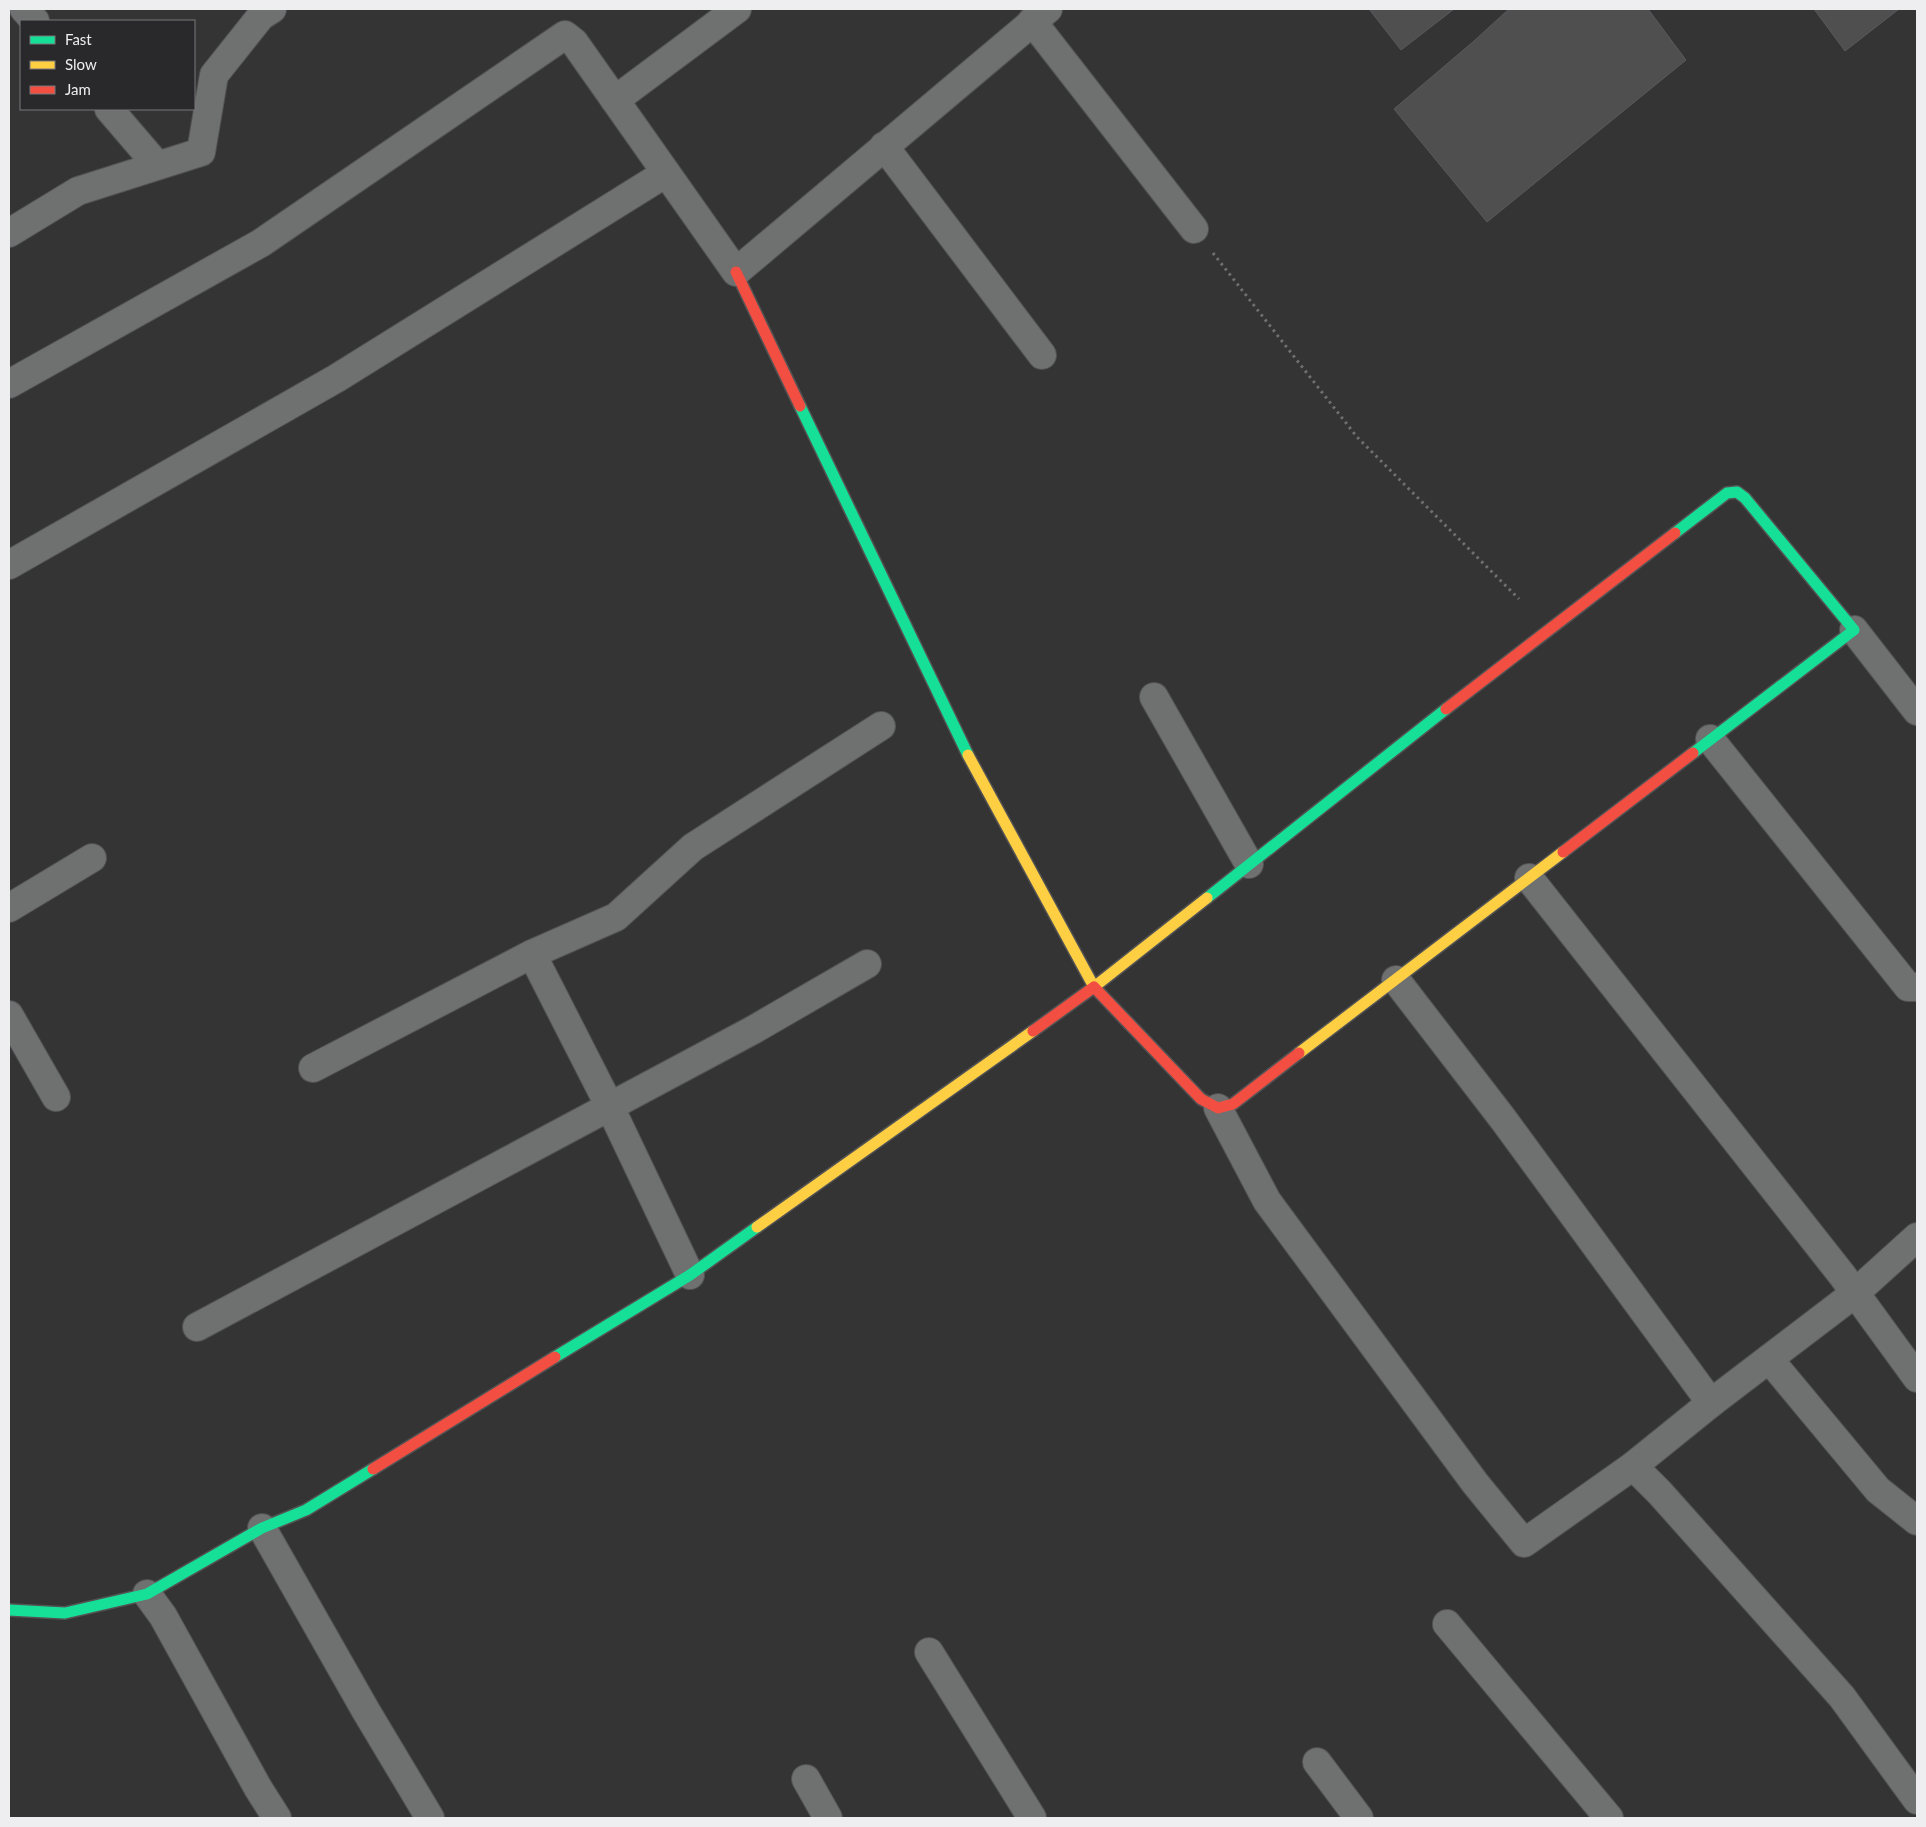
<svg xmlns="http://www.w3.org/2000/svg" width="1926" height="1827" font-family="Lato,sans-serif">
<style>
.building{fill:#4f4f50;stroke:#5a5a5c}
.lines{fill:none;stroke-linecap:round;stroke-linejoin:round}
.street-casing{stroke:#535354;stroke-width:30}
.fast-casing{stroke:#535354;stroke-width:14}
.slow-casing{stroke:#535354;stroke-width:14}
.jam-casing{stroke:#535354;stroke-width:14}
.path{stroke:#707071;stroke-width:3;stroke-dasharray:2.5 4;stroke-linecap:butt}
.street{stroke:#6f7070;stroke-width:28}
.fast{stroke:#16e098;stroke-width:11}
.slow{stroke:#ffcf43;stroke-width:11}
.jam{stroke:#f24e42;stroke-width:11}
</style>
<rect width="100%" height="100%" fill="#343435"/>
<!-- building -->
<g class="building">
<path d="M 1369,9 L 1454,9 L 1401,50 Z"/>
<path d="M 1509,9 L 1648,9 L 1686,60 L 1487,222 L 1394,109 L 1474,41 Z"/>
<path d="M 1814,9 L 1899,9 L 1845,51 Z"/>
</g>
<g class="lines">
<!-- street casing -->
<g class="street-casing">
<g id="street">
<path d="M 24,9 L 35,21"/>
<path d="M 1032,21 L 1194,229"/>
<path d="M 615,100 L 737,9"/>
<path d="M 109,109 L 157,165"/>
<path d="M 884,146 L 1042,355"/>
<path d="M 9,233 L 78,191 L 201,152 L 214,75 L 261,16 L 272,9"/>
<path d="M 9,384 L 261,243 L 565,35 L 574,42 L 736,272 L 1048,9"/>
<path d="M 9,565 L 337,378 L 666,173"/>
<path d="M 1854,630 L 1917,711"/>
<path d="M 1154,697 L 1249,864"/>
<path d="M 1710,739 L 1908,987 L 1917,987"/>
<path d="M 1529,878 L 1842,1275 L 1917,1378"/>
<path d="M 9,908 L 92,858"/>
<path d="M 532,954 L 610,1107 L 690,1275"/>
<path d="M 9,1015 L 56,1097"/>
<path d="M 313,1068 L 532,954 L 616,917 L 693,847 L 881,726"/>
<path d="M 1218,1108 L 1267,1201 L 1475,1483 L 1524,1543 L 1633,1466 L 1711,1403 L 1503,1119 L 1396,980"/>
<path d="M 197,1327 L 753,1030 L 867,964"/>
<path d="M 1769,1359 L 1878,1490 L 1917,1521"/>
<path d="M 1711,1403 L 1854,1294 L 1917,1237"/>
<path d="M 1633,1466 L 1660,1493 L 1842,1697 L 1917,1800"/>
<path d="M 262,1528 L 366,1711 L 430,1818"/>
<path d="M 147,1594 L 163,1616 L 258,1788 L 277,1818"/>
<path d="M 1447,1624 L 1609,1818"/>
<path d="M 929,1652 L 1032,1818"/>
<path d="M 1317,1762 L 1359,1818"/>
<path d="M 806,1779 L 828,1818"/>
</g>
</g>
<!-- fast casing -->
<g class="fast-casing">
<g id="fast">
<path d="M 800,406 L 968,755"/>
<path d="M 1675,533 L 1727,493 L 1737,492 L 1745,498 L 1854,630 L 1693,753"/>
<path d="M 1207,898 L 1446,709"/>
<path d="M 555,1357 L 690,1275 L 757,1227"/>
<path d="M 9,1610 L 65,1613 L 147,1594 L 262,1528 L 306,1510 L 373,1469"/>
</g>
</g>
<!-- slow casing -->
<g class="slow-casing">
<g id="slow">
<path d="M 968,755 L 1094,987 L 1207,898"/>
<path d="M 1299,1053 L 1563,852"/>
<path d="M 757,1227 L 1033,1031"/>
</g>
</g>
<!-- jam casing -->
<g class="jam-casing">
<g id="jam">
<path d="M 736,272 L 800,406"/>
<path d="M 1446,709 L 1675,533"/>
<path d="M 1563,852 L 1693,753"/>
<path d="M 1033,1031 L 1094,987 L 1201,1099 L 1218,1108 L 1233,1104 L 1299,1053"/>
<path d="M 373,1469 L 555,1357"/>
</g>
</g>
<!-- path -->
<path class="path" d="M 1213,253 L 1357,437 L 1519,599"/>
<!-- street -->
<use href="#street" class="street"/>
<!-- fast -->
<use href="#fast" class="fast"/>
<!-- slow -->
<use href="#slow" class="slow"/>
<!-- jam -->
<use href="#jam" class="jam"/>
</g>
<!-- border -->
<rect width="1926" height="1827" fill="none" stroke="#eeeef0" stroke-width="20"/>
<!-- legend -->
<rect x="20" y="20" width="175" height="90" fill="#29292c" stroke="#78787a"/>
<rect x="30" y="36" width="25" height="8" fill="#16e098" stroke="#78787a"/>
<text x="65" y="45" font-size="15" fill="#eeeef0">Fast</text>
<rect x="30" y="61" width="25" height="8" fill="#ffcf43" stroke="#78787a"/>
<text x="65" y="70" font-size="15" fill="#eeeef0">Slow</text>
<rect x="30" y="86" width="25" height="8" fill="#f24e42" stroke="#78787a"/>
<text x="65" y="95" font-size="15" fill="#eeeef0">Jam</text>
</svg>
